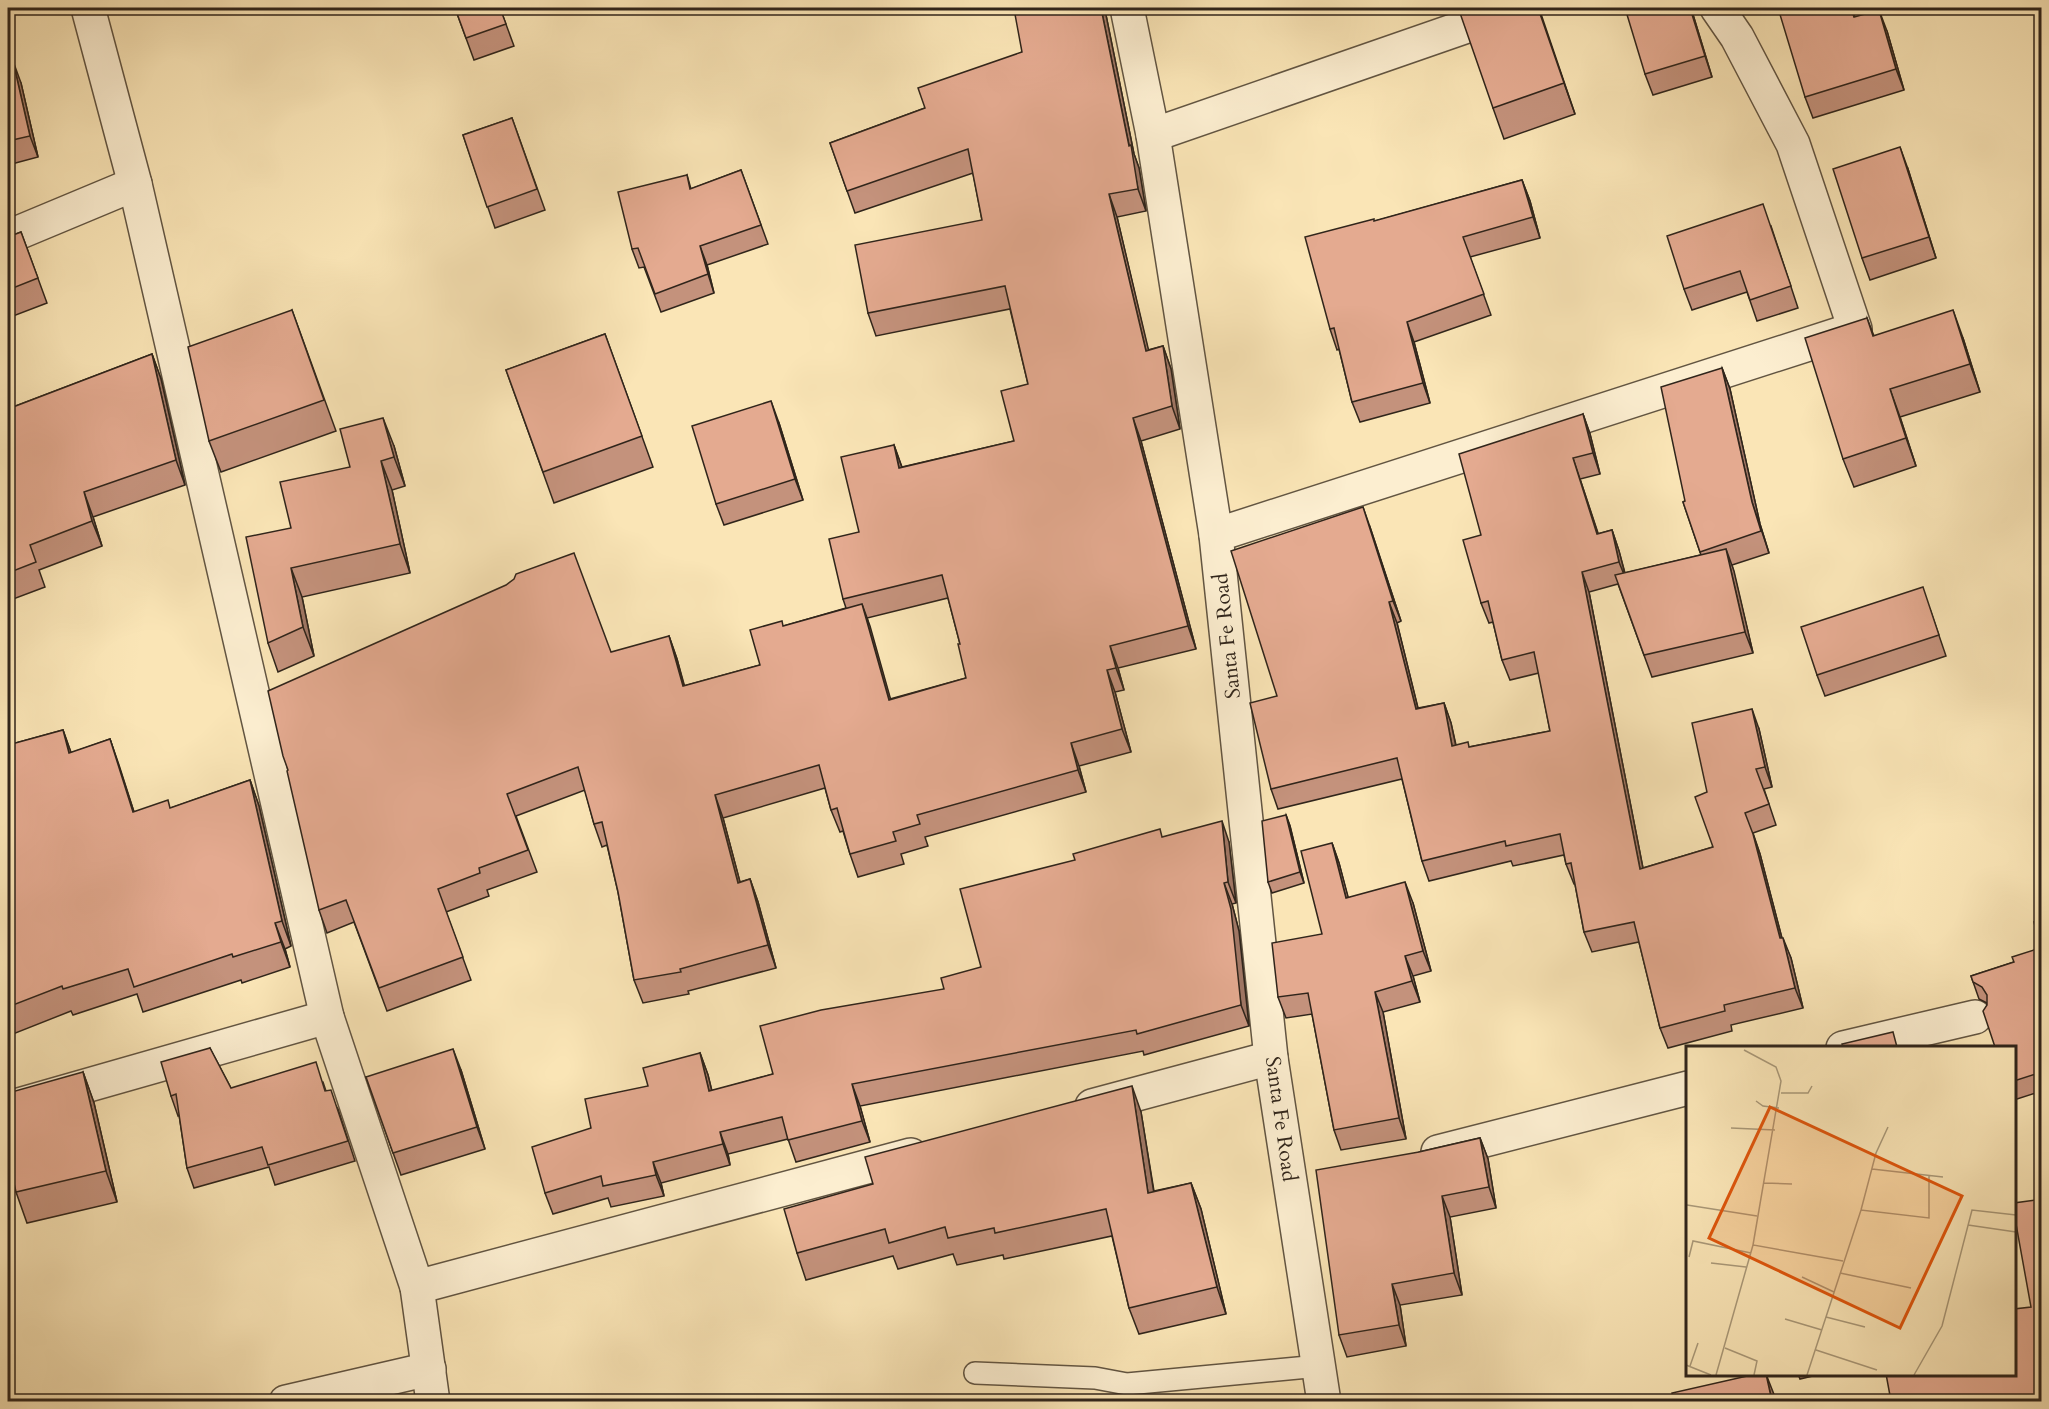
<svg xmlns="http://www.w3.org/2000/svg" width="2049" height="1409" font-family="Cardo,serif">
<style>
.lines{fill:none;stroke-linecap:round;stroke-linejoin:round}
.lane-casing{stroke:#625542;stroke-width:24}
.street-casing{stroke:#625542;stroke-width:36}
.lane{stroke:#fceed0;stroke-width:21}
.street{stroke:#fceed0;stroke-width:33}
.wall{fill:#c4927c;stroke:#30251b;stroke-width:1.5;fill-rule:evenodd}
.shaded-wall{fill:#a07765;stroke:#30251b;stroke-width:1.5}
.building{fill:#e4aa90;stroke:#30251b;stroke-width:1.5}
.labels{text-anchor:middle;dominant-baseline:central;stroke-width:4.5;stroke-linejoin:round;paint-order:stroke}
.street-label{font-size:21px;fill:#30251b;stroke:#fceed0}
.inset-road{fill:none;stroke:#a99878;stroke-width:1.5}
.view{fill:#df560d;fill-opacity:0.15;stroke:#df560d;stroke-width:3}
.inset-edge{fill:none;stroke:#30251b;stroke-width:3}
</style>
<rect width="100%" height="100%" fill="#fae5b6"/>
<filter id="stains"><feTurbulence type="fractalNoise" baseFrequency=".00333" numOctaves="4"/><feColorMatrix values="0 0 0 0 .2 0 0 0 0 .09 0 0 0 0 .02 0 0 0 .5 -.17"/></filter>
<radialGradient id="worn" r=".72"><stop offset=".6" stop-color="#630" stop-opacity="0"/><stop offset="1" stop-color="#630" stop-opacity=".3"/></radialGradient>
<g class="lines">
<!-- lane casing -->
<g class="lane-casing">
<path id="lane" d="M 975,1373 L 1095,1378 L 1127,1384 L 1319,1366"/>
</g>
<!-- street casing -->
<g class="street-casing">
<g id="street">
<path d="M 88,8 L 135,184 L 327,1017 L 417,1287 L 911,1155"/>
<path d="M 1127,8 L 1153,135 L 1216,535"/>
<path d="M 1153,135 L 1519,8"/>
<path d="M 8,237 L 135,184"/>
<path d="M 1843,1048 L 1975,1017"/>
<path d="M 1092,1106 L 1271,1058"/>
<path d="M 8,1108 L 327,1017"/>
<path d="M 1438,1152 L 1688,1088"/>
<path d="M 417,1287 L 433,1402"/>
<path d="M 286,1402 L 429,1369"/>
<path d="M 1324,1402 L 1271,1058 L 1216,535 L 1855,329 L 1793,144 L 1737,37 L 1717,8"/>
</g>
</g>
<!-- lane -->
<use href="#lane" class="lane"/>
<!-- street -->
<use href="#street" class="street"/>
</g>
<!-- wall -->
<g class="wall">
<path d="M 455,8 L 500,8 L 514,46 L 474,60 Z"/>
<path d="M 1022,8 L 1104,8 L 1106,15 L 1134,154 L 1139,168 L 1146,211 L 1117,217 L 1148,350 L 1163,346 L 1171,369 L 1180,429 L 1141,441 L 1196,649 L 1118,668 L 1124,690 L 1115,692 L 1131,752 L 1079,766 L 1086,792 L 925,837 L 928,846 L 901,854 L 904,864 L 858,877 L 850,854 L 843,831 L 840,832 L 831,810 L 825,788 L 723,818 L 740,882 L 750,879 L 758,902 L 776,968 L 688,991 L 689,994 L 643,1003 L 634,980 L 618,892 L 607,845 L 602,847 L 594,824 L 585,790 L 516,816 L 537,872 L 487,890 L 489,896 L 446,912 L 471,980 L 387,1011 L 354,922 L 327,933 L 319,910 L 669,636 L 677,659 L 684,686 L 760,665 L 784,626 L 846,608 L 843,599 L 859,532 L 894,445 L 902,467 L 1014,441 L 1028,384 L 1010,309 L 876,336 L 868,313 L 982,220 L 973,173 L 855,213 L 830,143 L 925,108 L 1022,52 ZM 948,598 L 960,644 L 966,678 L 890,699 L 867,618 Z"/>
<path d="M 1538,8 L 1575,114 L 1504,139 L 1493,108 Z"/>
<path d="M 1691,8 L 1712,77 L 1653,95 L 1645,74 Z"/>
<path d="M 1852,8 L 1855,17 L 1887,31 L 1904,90 L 1813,118 L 1805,97 Z"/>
<path d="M 8,62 L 21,83 L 38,157 L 8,165 Z"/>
<path d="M 512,118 L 545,210 L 495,228 L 463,135 Z"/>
<path d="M 1908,169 L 1936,258 L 1870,280 L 1862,258 Z"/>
<path d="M 741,170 L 768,244 L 707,265 L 714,293 L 661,312 L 644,267 L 639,268 L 632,249 L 687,175 L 691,189 Z"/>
<path d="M 1522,180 L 1530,201 L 1540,238 L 1470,257 L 1491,315 L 1414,342 L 1430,403 L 1360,422 L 1352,402 L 1339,349 L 1337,350 L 1330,329 L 1375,221 Z"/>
<path d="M 1771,226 L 1798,308 L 1757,321 L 1747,292 L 1692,310 L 1684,289 Z"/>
<path d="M 21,232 L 47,303 L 8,318 L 8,237 Z"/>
<path d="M 292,310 L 336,431 L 221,472 L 209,441 Z"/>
<path d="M 1867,318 L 1874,336 L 1963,338 L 1980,392 L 1900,417 L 1916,466 L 1854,487 L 1843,459 Z"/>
<path d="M 605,334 L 653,467 L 554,503 L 506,370 Z"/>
<path d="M 152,354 L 161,379 L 185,485 L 93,517 L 102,546 L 39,570 L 45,587 L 8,601 L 8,402 L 13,407 Z"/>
<path d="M 1722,368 L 1730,389 L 1760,524 L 1769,553 L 1732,565 L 1753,653 L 1652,677 L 1618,584 L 1589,592 L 1643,868 L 1713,847 L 1707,792 L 1759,729 L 1772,787 L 1764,789 L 1776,825 L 1753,833 L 1760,854 L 1782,938 L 1791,958 L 1803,1008 L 1731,1025 L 1732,1031 L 1668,1048 L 1660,1028 L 1639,942 L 1592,952 L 1584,932 L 1575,884 L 1574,884 L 1566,864 L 1564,855 L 1513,866 L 1511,861 L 1429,881 L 1422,861 L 1402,779 L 1278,809 L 1271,789 L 1277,696 L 1370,527 L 1401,621 L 1397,623 L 1418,708 L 1444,703 L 1451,723 L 1456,745 L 1469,747 L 1550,731 L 1539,673 L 1510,680 L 1502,660 L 1493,622 L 1489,623 L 1481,603 L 1481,535 L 1583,414 L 1590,434 L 1600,474 L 1580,479 L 1598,534 L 1612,530 L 1619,551 L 1625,573 L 1701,555 L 1683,502 L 1685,501 Z"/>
<path d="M 779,423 L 803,500 L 724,525 L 716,504 Z"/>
<path d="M 394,446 L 405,486 L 392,490 L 410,573 L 302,597 L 314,656 L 278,672 L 268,643 L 291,528 L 350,467 Z"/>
<path d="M 1930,609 L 1946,656 L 1825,696 L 1817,675 Z"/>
<path d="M 63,730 L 71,753 L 110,739 L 134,812 L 171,808 L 250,780 L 259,806 L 291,946 L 285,949 L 290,967 L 242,983 L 241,980 L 143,1012 L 137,994 L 73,1015 L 71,1011 L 8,1036 L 8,745 Z"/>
<path d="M 1286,815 L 1290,826 L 1304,883 L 1272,893 L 1268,882 Z"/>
<path d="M 1163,837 L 1229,842 L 1236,903 L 1232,904 L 1239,931 L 1249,1026 L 1144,1055 L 1143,1051 L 860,1106 L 870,1142 L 796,1162 L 788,1139 L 728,1154 L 730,1165 L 661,1183 L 664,1196 L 611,1207 L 608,1198 L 553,1214 L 545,1193 L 591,1128 L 648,1086 L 700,1053 L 708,1075 L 712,1091 L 773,1074 L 944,989 L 981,967 Z"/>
<path d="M 1332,843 L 1339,863 L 1348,898 L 1413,903 L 1431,971 L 1413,976 L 1420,1002 L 1383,1012 L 1406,1139 L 1341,1150 L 1334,1130 L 1312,1014 L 1286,1018 L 1278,997 L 1322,934 Z"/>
<path d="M 2042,921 L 2042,1091 L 2014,1100 L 2014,1047 L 1987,1005 L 1987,1003 L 1979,999 L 1971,976 L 2014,962 L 2040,948 Z"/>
<path d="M 210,1048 L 231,1088 L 323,1082 L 326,1091 L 338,1109 L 355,1161 L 275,1185 L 269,1167 L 194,1188 L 187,1168 L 179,1115 L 178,1116 L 171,1096 Z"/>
<path d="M 461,1070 L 485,1149 L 401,1175 L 366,1077 Z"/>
<path d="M 83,1072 L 94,1103 L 117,1202 L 27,1223 L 16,1192 Z"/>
<path d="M 1141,1112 L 1154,1191 L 1191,1183 L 1201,1209 L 1226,1314 L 1139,1334 L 1129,1308 L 1112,1236 L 1004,1259 L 1003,1255 L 957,1265 L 953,1254 L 898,1269 L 893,1256 L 806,1280 L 797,1253 Z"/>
<path d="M 1480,1138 L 1488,1159 L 1496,1208 L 1450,1217 L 1462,1295 L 1400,1305 L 1406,1346 L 1347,1357 L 1339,1335 L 1419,1152 Z"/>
<path d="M 1798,1374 L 1821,1374 L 1800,1379 Z"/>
</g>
<!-- shaded-wall -->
<g class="shaded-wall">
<path d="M 1101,8 L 1104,8 L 1106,15 L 1134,154 L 1139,168 L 1146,211 L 1138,189 Z"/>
<path d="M 1538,8 L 1539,8 L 1575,114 L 1564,83 Z"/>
<path d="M 1690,8 L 1691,8 L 1712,77 L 1705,56 Z"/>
<path d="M 1879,10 L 1887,31 L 1904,90 L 1896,69 Z"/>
<path d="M 13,61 L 21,83 L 38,157 L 30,136 Z"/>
<path d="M 1900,147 L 1908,169 L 1936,258 L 1929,237 Z"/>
<path d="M 1522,180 L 1530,201 L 1540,238 L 1533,217 Z"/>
<path d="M 1109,194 L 1117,217 L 1154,373 L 1146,351 Z"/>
<path d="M 700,246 L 707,265 L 714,293 L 708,274 Z"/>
<path d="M 1953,310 L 1963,338 L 1980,392 L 1970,364 Z"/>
<path d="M 1407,322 L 1414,342 L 1430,403 L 1423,383 Z"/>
<path d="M 1163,346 L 1171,369 L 1180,429 L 1172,406 Z"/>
<path d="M 152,354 L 161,379 L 185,485 L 176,460 Z"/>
<path d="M 1722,368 L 1730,389 L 1760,524 L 1769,553 L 1752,502 Z"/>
<path d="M 1890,389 L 1900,417 L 1916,466 L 1906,438 Z"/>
<path d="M 771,401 L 779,423 L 803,500 L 795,479 Z"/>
<path d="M 1583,414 L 1590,434 L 1600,474 L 1593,453 Z"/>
<path d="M 383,418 L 394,446 L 405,486 L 394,457 Z"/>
<path d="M 1133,418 L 1141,441 L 1196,649 L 1188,626 Z"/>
<path d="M 894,445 L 902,468 L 899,468 Z"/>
<path d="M 1573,458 L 1605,554 L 1597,534 Z"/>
<path d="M 381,461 L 392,490 L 410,573 L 400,544 Z"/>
<path d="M 84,492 L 93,517 L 102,546 L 92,521 Z"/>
<path d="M 1363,507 L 1370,527 L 1401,621 L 1393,601 Z"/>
<path d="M 1612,530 L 1619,551 L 1627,582 L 1619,562 Z"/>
<path d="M 1726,549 L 1734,571 L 1753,653 L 1745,632 Z"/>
<path d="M 291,568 L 302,597 L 314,656 L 303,627 Z"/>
<path d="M 1582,572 L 1589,592 L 1647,889 L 1640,869 Z"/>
<path d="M 1389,602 L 1397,623 L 1423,729 L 1416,709 Z"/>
<path d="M 862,604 L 870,626 L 897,722 L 889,700 Z"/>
<path d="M 669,636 L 677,659 L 691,709 L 683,686 Z"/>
<path d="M 1110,646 L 1118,668 L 1124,690 L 1116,668 Z"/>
<path d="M 1107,670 L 1115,692 L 1131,752 L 1122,729 Z"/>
<path d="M 1444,703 L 1451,723 L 1460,766 L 1452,746 Z"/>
<path d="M 1752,709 L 1759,729 L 1772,787 L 1765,767 Z"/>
<path d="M 63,730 L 72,755 L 69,753 Z"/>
<path d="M 110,739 L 119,765 L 142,837 L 133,812 Z"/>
<path d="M 1071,743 L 1079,766 L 1086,792 L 1078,770 Z"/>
<path d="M 250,780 L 259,806 L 291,946 L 282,921 Z"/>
<path d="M 715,795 L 723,818 L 746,905 L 738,883 Z"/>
<path d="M 1286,815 L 1290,826 L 1304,883 L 1300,872 Z"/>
<path d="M 1222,821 L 1229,842 L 1236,903 L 1228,882 Z"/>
<path d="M 1753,834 L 1760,854 L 1787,958 L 1780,938 Z"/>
<path d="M 1332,843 L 1339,863 L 1354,919 L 1346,898 Z"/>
<path d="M 750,879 L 758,902 L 776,968 L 768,945 Z"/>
<path d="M 1405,882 L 1413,903 L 1431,971 L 1423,951 Z"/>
<path d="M 1224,883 L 1232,904 L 1239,931 L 1249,1026 L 1241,1005 Z"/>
<path d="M 275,923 L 285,949 L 290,967 L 281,942 Z"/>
<path d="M 1783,938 L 1791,958 L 1803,1008 L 1795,988 Z"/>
<path d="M 1405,956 L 1413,976 L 1420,1002 L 1412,981 Z"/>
<path d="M 1375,992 L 1383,1012 L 1406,1139 L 1399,1118 Z"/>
<path d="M 453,1049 L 461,1070 L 485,1149 L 477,1127 Z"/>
<path d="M 700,1053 L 708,1075 L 717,1113 L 709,1091 Z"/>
<path d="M 83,1072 L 94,1103 L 117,1202 L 106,1171 Z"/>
<path d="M 852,1084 L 860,1106 L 870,1142 L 862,1121 Z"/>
<path d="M 1132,1086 L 1141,1112 L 1158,1219 L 1148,1193 Z"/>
<path d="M 720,1132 L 728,1154 L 730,1165 L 723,1144 Z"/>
<path d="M 1480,1138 L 1488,1159 L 1496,1208 L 1489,1187 Z"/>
<path d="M 653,1162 L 661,1183 L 664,1196 L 656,1175 Z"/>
<path d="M 1191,1183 L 1201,1209 L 1226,1314 L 1217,1287 Z"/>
<path d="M 1442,1196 L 1450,1217 L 1462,1295 L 1454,1273 Z"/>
<path d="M 1392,1284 L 1400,1305 L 1406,1346 L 1399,1325 Z"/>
<path d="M 1766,1374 L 1775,1397 L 1776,1401 L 1772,1401 Z"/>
</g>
<!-- building -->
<g class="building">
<path d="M 455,8 L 500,8 L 506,24 L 466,38 Z"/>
<path d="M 1022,8 L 1101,8 L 1129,146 L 1131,145 L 1138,189 L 1109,194 L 1146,351 L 1163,346 L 1172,406 L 1133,418 L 1188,626 L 1110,646 L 1116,668 L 1107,670 L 1122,729 L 1071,743 L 1078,770 L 917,815 L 920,824 L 893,832 L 896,841 L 850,854 L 837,808 L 831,810 L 819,765 L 715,795 L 738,883 L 750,879 L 768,945 L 680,969 L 681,972 L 634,980 L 618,892 L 602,822 L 594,824 L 578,767 L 507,794 L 528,850 L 479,868 L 480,873 L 438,889 L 463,957 L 379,988 L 346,900 L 319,910 L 287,771 L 288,770 L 283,756 L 268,691 L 506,585 L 514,579 L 516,574 L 574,553 L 611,652 L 669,636 L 683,686 L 760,665 L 750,630 L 782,621 L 783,626 L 862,604 L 889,700 L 966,678 L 958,644 L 960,644 L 942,575 L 843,599 L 829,539 L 859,532 L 841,457 L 894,445 L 899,468 L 1014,441 L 1001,391 L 1028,384 L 1005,286 L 868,313 L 855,245 L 982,220 L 968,149 L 847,191 L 830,143 L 925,108 L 918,88 L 1022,52 L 1014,9 Z"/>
<path d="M 1476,8 L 1538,8 L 1564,83 L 1493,108 L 1460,13 Z"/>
<path d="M 1625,8 L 1690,8 L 1705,56 L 1645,74 Z"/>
<path d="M 1778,8 L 1851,8 L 1854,17 L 1879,10 L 1896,69 L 1805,97 Z"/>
<path d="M 13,61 L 30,136 L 8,141 L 8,62 Z"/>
<path d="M 512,118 L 537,189 L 487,207 L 463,135 Z"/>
<path d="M 1900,147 L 1929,237 L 1862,258 L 1833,169 Z"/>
<path d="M 741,170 L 761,225 L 700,246 L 708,274 L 655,294 L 638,248 L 632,249 L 618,192 L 687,175 L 690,189 Z"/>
<path d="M 1522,180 L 1533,217 L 1463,237 L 1484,294 L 1407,322 L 1423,383 L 1352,402 L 1334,328 L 1330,329 L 1305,237 L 1374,219 L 1374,221 Z"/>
<path d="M 1763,204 L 1791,286 L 1750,300 L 1740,271 L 1684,289 L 1667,236 Z"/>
<path d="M 21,232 L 38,278 L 8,290 L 8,237 Z"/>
<path d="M 292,310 L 324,400 L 209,441 L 188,347 Z"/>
<path d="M 1953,310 L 1970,364 L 1890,389 L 1906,438 L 1843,459 L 1805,338 L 1867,318 L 1873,336 Z"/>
<path d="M 605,334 L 642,436 L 543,472 L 506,370 Z"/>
<path d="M 152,354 L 176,460 L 84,492 L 92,521 L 30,545 L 36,562 L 8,573 L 8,402 L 10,401 L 13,407 Z"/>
<path d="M 1722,368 L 1752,502 L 1761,531 L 1700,552 L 1683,502 L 1685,501 L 1661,387 Z"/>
<path d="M 771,401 L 795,479 L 716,504 L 692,426 Z"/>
<path d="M 1583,414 L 1593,453 L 1573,458 L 1597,534 L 1612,530 L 1619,562 L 1582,572 L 1640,869 L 1713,847 L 1695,797 L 1707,792 L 1692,723 L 1752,709 L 1765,767 L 1756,769 L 1769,804 L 1745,813 L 1753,834 L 1780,938 L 1783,938 L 1795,988 L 1724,1005 L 1725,1011 L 1660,1028 L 1634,922 L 1584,932 L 1571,863 L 1566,864 L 1560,834 L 1506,846 L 1505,841 L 1422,861 L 1397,758 L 1271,789 L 1250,703 L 1277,696 L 1231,551 L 1363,507 L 1393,601 L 1389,602 L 1416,709 L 1444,703 L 1452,746 L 1468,742 L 1469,747 L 1550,731 L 1534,652 L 1502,660 L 1488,601 L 1481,603 L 1463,540 L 1481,535 L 1459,454 Z"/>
<path d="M 383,418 L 394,457 L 381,461 L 400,544 L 291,568 L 303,627 L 268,643 L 246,537 L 291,528 L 280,482 L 350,467 L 340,429 Z"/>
<path d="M 1726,549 L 1745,632 L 1644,655 L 1615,575 Z"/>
<path d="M 1923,587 L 1939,635 L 1817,675 L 1801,627 Z"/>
<path d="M 63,730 L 69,753 L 110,739 L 133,812 L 168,800 L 170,808 L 250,780 L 282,921 L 275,923 L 281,942 L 233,957 L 232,954 L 134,987 L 128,969 L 63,989 L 62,986 L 8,1007 L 8,745 Z"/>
<path d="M 1286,815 L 1300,872 L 1268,882 L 1262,821 Z"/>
<path d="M 1222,821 L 1228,882 L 1224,883 L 1231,909 L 1241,1005 L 1137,1034 L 1136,1030 L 852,1084 L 862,1121 L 788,1140 L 782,1117 L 720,1132 L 723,1144 L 653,1162 L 656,1175 L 603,1186 L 601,1176 L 545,1193 L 532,1147 L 591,1128 L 585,1099 L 648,1086 L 643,1068 L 700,1053 L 709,1091 L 773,1074 L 760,1026 L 821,1010 L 944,989 L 941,978 L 981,967 L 960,889 L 1075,860 L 1073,854 L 1160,829 L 1162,837 Z"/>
<path d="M 1332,843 L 1346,898 L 1405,882 L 1423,951 L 1405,956 L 1412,981 L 1375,992 L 1399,1118 L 1334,1130 L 1308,993 L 1278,997 L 1272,943 L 1322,934 L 1301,851 Z"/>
<path d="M 2042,921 L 2042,1072 L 2014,1081 L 2014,1047 L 1995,1047 L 1983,1011 L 1987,1005 L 1987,995 L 1982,987 L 1973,982 L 1971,976 L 2014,962 L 2012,957 L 2040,948 L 2034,922 Z"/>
<path d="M 1893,1032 L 1897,1047 L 1843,1047 L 1842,1044 Z"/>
<path d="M 210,1048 L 231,1088 L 316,1062 L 325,1091 L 331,1090 L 348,1141 L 268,1165 L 262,1147 L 187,1168 L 176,1094 L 171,1096 L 161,1062 Z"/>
<path d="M 453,1049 L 477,1127 L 393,1153 L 366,1077 Z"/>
<path d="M 83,1072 L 106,1171 L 16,1192 L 8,1157 L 8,1093 Z"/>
<path d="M 1132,1086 L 1148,1193 L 1191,1183 L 1217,1287 L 1129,1308 L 1106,1209 L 995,1233 L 994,1228 L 948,1238 L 945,1227 L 889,1243 L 885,1229 L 797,1253 L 784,1209 L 873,1184 L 865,1157 Z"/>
<path d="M 1480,1138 L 1489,1187 L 1442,1196 L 1454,1273 L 1392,1284 L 1399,1325 L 1339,1335 L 1316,1170 L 1419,1152 Z"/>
<path d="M 2042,1199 L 2042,1401 L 1891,1401 L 1886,1374 L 2014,1374 L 2014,1309 L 2031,1307 L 2014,1213 L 2014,1203 Z"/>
<path d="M 1756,1374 L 1766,1374 L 1772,1401 L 1674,1401 L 1672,1393 Z"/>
</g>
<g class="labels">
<!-- street labels -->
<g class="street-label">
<text transform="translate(1227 636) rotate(-96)">Santa Fe Road</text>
<text transform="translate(1281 1119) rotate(82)">Santa Fe Road</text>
</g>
</g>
<!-- overview -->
<g transform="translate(1686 1046)">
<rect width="330" height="330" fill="#fae5b6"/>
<path class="inset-road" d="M 58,4 L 90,21 L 95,35 L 67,199 L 157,215M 95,47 L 122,47 L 126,40M 70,55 L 77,60 L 93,62M 45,82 L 89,84M 186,123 L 257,131M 78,137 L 106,138M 1,159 L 71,170M 175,164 L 190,107 L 202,81M 282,179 L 330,186M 3,211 L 7,195 L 65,207M 25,217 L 60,221M 154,227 L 225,242M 116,231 L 148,246M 140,271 L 179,281M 99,273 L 136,284M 39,302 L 71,315 L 68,329M 130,304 L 191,324M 0,319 L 25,329M 4,320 L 12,297M 30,329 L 67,199M 121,329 L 175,164 L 243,172 L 243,130M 228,329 L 256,280 L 286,164 L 330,169"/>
<path class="view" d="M 84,61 L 276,150 L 214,282 L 23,192 Z"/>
<rect width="330" height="330" class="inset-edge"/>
</g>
<!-- margin -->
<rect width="2049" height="1409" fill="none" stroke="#fae5b6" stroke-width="30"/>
<rect x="9" y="9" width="2031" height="1391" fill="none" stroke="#30251b" stroke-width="3"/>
<rect x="15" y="15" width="2019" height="1379" fill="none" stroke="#30251b" stroke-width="1.5"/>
<rect width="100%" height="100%" filter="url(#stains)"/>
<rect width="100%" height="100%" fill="url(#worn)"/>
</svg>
